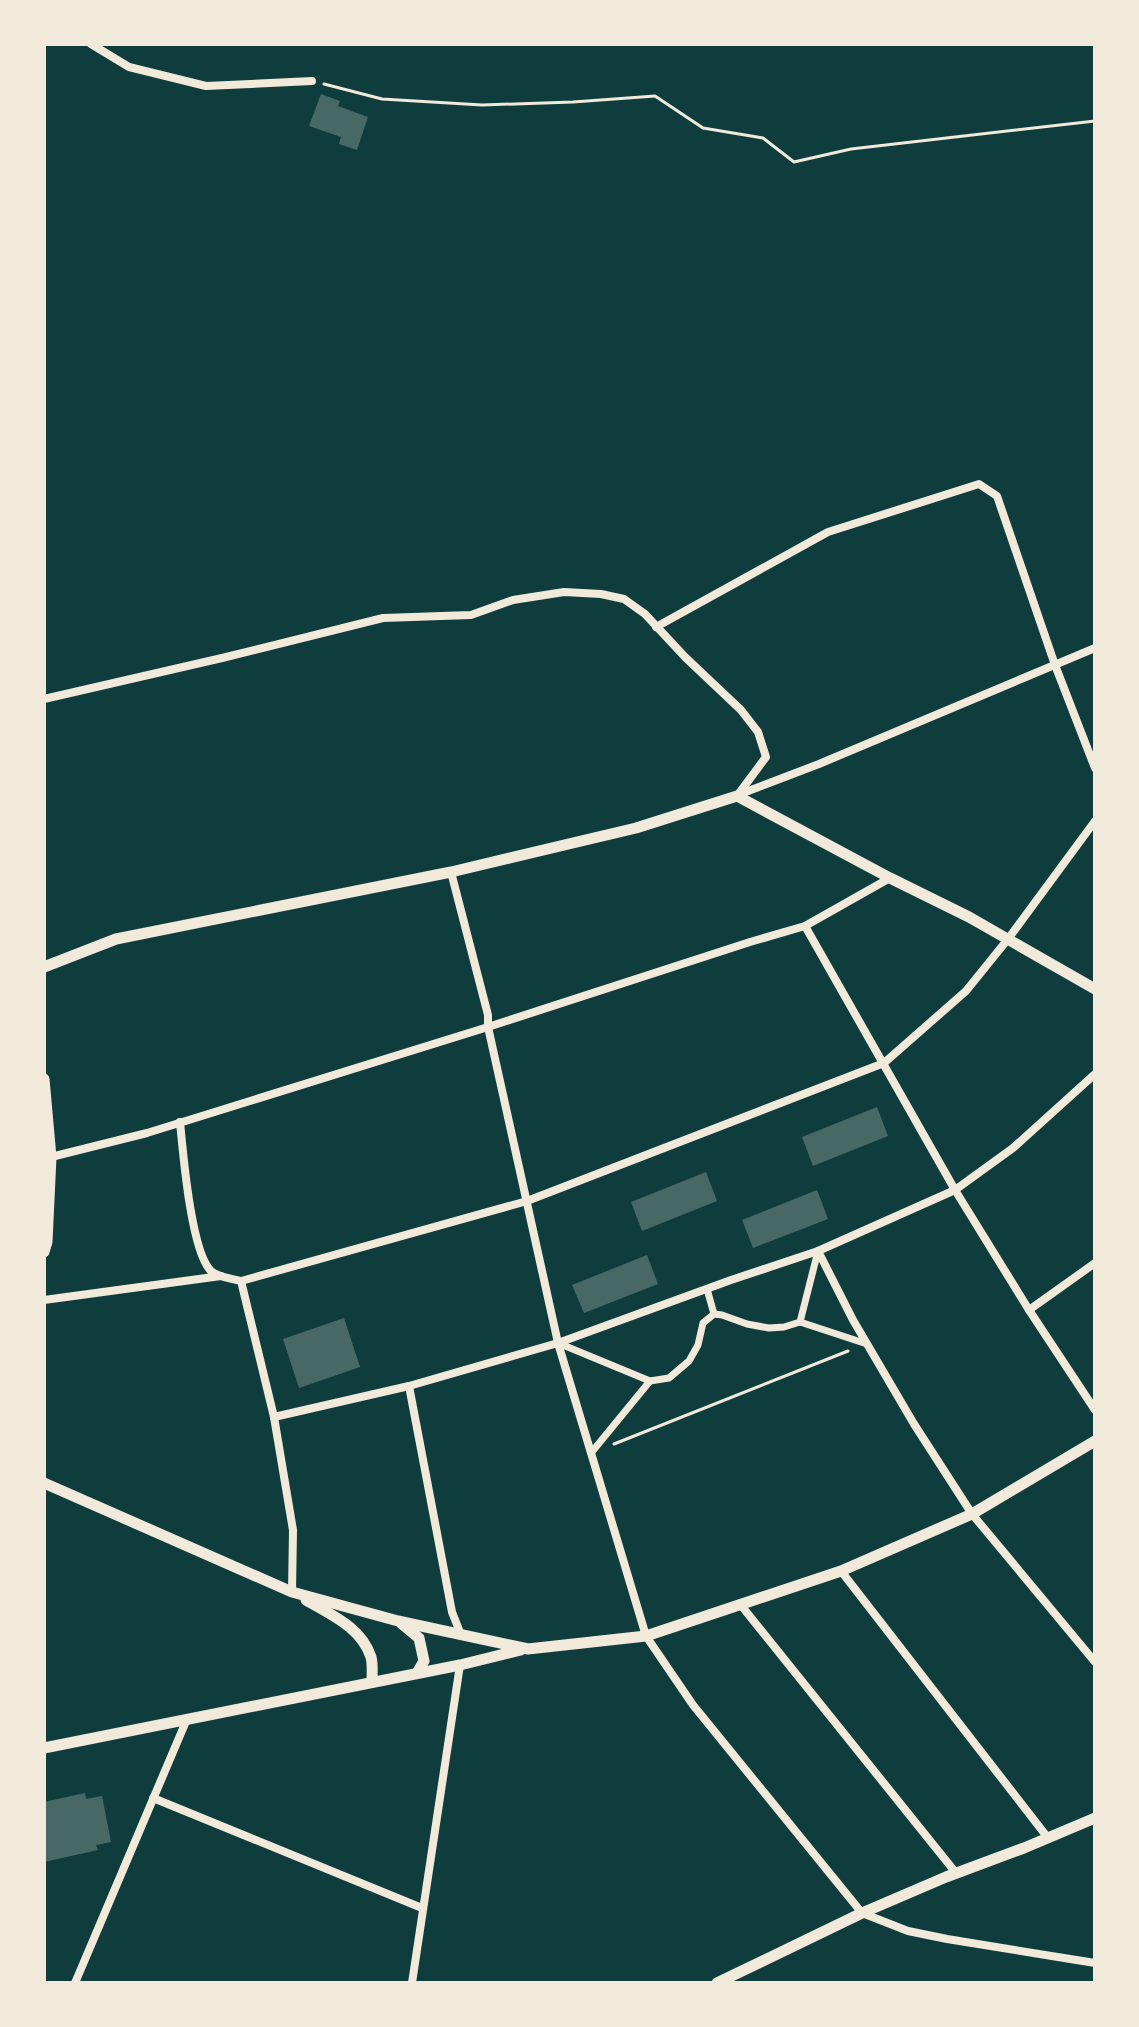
<svg xmlns="http://www.w3.org/2000/svg" width="1139" height="2027" font-family="Karla,sans-serif">
<style>
.building{fill:#486865}
.lines{fill:none;stroke-linecap:round;stroke-linejoin:round}
.path{stroke:#f1e9da;stroke-width:3}
.pedestrian{stroke:#f1e9da;stroke-width:7}
.minor{stroke:#f1e9da;stroke-width:8}
.tertiary{stroke:#f1e9da;stroke-width:11}
</style>
<rect width="100%" height="100%" fill="#0f3d3e"/>
<!-- building -->
<g class="building">
<path d="M 321,94 L 340,101 L 338,106 L 368,117 L 357,150 L 339,144 L 341,137 L 309,126 Z"/>
<path d="M 877,1107 L 888,1136 L 813,1166 L 802,1137 Z"/>
<path d="M 706,1172 L 717,1201 L 642,1231 L 631,1202 Z"/>
<path d="M 817,1190 L 828,1219 L 753,1248 L 742,1220 Z"/>
<path d="M 647,1255 L 658,1284 L 584,1313 L 572,1285 Z"/>
<path d="M 344,1318 L 360,1367 L 299,1388 L 283,1339 Z"/>
<path d="M 85,1793 L 86,1799 L 102,1796 L 111,1842 L 96,1845 L 98,1850 L 44,1862 L 44,1802 Z"/>
</g>
<g class="lines">
<!-- path -->
<g class="path">
<path d="M 324,84 L 382,99 L 482,105 L 573,102 L 655,96 L 703,128 L 763,138 L 794,162 L 851,149 L 1095,121"/>
<path d="M 614,1444 L 848,1351"/>
</g>
<!-- pedestrian -->
<g class="pedestrian">
<path d="M 707,1289 L 714,1314"/>
<path d="M 800,1322 L 818,1251"/>
<path d="M 558,1343 L 650,1381 L 669,1378 L 689,1361 L 698,1345 L 703,1323 L 714,1314 L 722,1315 L 747,1324 L 769,1328 L 784,1327 L 800,1322 L 867,1344"/>
<path d="M 591,1453 L 650,1381"/>
</g>
<!-- minor -->
<g class="minor">
<path d="M 91,44 L 129,67 L 206,86 L 312,81"/>
<path d="M 656,627 L 828,532 L 979,484 L 997,496 L 1055,665 L 1095,768"/>
<path d="M 44,699 L 222,658 L 383,618 L 471,615 L 513,600 L 564,592 L 601,594 L 624,599 L 645,614 L 685,657 L 741,710 L 758,732 L 766,757 L 737,796"/>
<path d="M 738,795 L 819,764 L 1095,648"/>
<path d="M 451,872 L 488,1015 L 488,1027 L 558,1343 L 646,1636 L 693,1705 L 862,1913 L 908,1931 L 947,1939 L 1095,1963"/>
<path d="M 805,926 L 955,1190 L 1029,1310 L 1095,1410"/>
<path d="M 180,1122 C 183,1152 191,1252 211,1271 C 219,1278 231,1278 241,1281 L 274,1417 L 293,1530 L 292,1592"/>
<path d="M 51,1157 L 147,1133 L 488,1027 L 750,942 L 805,926 L 890,878"/>
<path d="M 818,1251 L 853,1320 L 914,1424 L 972,1514 L 1095,1662"/>
<path d="M 241,1281 L 527,1201 L 884,1063 L 966,991 L 1008,939 L 1095,821"/>
<path d="M 44,1300 L 221,1276"/>
<path d="M 1029,1310 L 1095,1263"/>
<path d="M 409,1386 L 452,1612 L 461,1635"/>
<path d="M 274,1417 L 409,1386 L 558,1343 L 731,1280 L 818,1251 L 955,1190 L 1013,1148 L 1095,1074"/>
<path d="M 841,1571 L 1048,1838"/>
<path d="M 740,1604 L 956,1873"/>
<path d="M 153,1798 L 422,1908"/>
<path d="M 75,1983 L 187,1719"/>
<path d="M 412,1983 L 460,1665"/>
</g>
<!-- tertiary -->
<g class="tertiary">
<path d="M 44,967 L 116,939 L 451,872 L 636,828 L 737,796 L 890,878 L 969,917 L 1095,989"/>
<path d="M 44,1079 L 51,1157 L 47,1242 L 44,1252"/>
<path d="M 44,1483 L 292,1592 L 398,1621 L 528,1649 L 646,1636 L 841,1571 L 972,1514 L 1095,1441"/>
<path d="M 306,1600 C 331,1615 361,1627 371,1657 C 373,1664 372,1674 372,1682"/>
<path d="M 402,1624 L 419,1638 L 424,1661 L 417,1673"/>
<path d="M 44,1748 L 460,1665 L 521,1650"/>
<path d="M 717,1983 L 862,1913 L 946,1877 L 1024,1848 L 1095,1818"/>
</g>
</g>
<!-- border -->
<rect width="1139" height="2027" fill="none" stroke="#f1e9da" stroke-width="92"/>
</svg>
